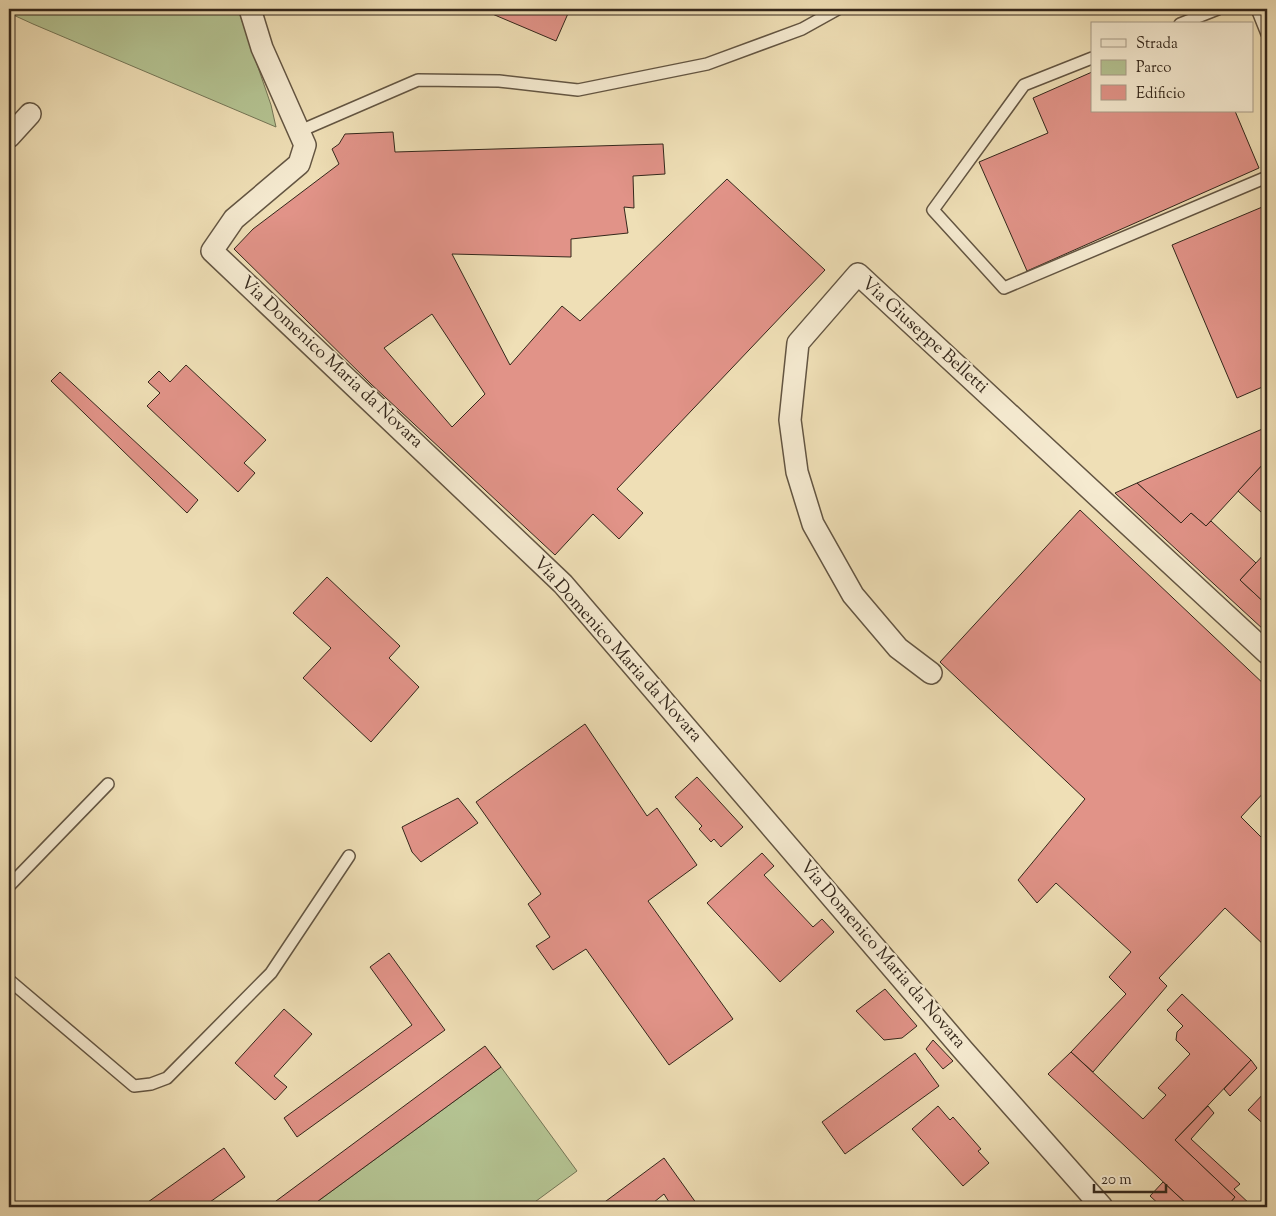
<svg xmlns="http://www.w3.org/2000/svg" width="1276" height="1216" font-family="'Sorts Mill Goudy',serif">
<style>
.green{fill:#b4c392;stroke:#747556}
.building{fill:#e19388;stroke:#34271b;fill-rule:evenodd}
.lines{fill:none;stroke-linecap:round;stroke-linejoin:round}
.lane-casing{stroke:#635542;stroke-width:14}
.street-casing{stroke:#635542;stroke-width:24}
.lane{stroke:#f5ead0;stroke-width:11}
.street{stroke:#f5ead0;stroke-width:21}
.labels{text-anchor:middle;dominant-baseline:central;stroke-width:4.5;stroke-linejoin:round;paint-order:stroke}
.street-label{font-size:18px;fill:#34271b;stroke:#f5ead0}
</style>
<rect width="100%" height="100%" fill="#efdfb6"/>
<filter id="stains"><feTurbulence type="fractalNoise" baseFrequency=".004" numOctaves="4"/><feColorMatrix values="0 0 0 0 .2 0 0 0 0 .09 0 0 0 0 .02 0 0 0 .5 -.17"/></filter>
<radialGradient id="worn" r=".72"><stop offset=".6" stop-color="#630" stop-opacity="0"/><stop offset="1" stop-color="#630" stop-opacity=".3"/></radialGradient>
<!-- green -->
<g class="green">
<path d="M 9,9 L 238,9 L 271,105 L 276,127 L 33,24 L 9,13 Z"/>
<path d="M 501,1067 L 577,1171 L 528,1207 L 310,1207 Z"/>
</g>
<!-- building -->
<g class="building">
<path d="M 492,9 L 570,9 L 556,41 L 490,13 Z"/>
<path d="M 1092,72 L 1092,111 L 1235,111 L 1259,168 L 1027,271 L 979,162 L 1048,133 L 1033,98 Z"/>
<path d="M 393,132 L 395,152 L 663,144 L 665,174 L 633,176 L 634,208 L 624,207 L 628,233 L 571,239 L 571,257 L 452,254 L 510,365 L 562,306 L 580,321 L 727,179 L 825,270 L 617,489 L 643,513 L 619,539 L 593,514 L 555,555 L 371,384 L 234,249 L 253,229 L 339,164 L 332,149 L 339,144 L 345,134 ZM 432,314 L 485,394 L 452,427 L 384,348 Z"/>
<path d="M 1267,205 L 1267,385 L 1237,398 L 1172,245 Z"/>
<path d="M 186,365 L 266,440 L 244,463 L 255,473 L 238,492 L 147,406 L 160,393 L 148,382 L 159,371 L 170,382 Z"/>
<path d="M 60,372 L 198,500 L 187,513 L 51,381 Z"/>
<path d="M 1267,427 L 1267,460 L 1206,526 L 1191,513 L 1181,523 L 1137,483 Z"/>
<path d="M 1267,460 L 1267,508 L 1262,513 L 1238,491 Z"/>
<path d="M 1137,483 L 1181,523 L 1191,513 L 1206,526 L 1211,521 L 1256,563 L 1240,580 L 1267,605 L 1267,626 L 1264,630 L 1115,493 Z"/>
<path d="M 1080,510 L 1267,687 L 1267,789 L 1241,817 L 1267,843 L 1267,948 L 1225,908 L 1159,978 L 1167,986 L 1093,1072 L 1071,1052 L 1126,994 L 1109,977 L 1131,952 L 1056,883 L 1037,903 L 1018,880 L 1085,799 L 940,662 Z"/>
<path d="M 1267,551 L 1267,605 L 1240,580 Z"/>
<path d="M 327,577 L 400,646 L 389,658 L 419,687 L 371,742 L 303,678 L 331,648 L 293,613 Z"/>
<path d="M 585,724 L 647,816 L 657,808 L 697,865 L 648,901 L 733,1019 L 669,1065 L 586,949 L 553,970 L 536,946 L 550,937 L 528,904 L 541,894 L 476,802 Z"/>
<path d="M 697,777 L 743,827 L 721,847 L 714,839 L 711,842 L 699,829 L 702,826 L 675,797 Z"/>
<path d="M 458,798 L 478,823 L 421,862 L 412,852 L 402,827 Z"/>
<path d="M 762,853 L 774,866 L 764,875 L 813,927 L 822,919 L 834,932 L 780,982 L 707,903 Z"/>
<path d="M 389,953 L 445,1030 L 297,1137 L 284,1118 L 412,1025 L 370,967 Z"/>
<path d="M 885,989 L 917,1026 L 902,1038 L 884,1040 L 856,1011 Z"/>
<path d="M 1182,994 L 1251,1060 L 1175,1140 L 1235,1197 L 1231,1202 L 1237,1207 L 1190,1207 L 1048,1074 L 1071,1052 L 1143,1119 L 1166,1095 L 1158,1088 L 1190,1054 L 1176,1040 L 1177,1032 L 1183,1026 L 1167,1010 Z"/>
<path d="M 284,1009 L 312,1034 L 274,1076 L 287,1087 L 275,1100 L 235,1063 Z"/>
<path d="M 933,1040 L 953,1061 L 943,1069 L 926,1049 Z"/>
<path d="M 485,1046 L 501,1067 L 310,1207 L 268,1207 Z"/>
<path d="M 915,1053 L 939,1086 L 845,1154 L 822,1122 Z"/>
<path d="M 1251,1060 L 1257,1068 L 1230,1096 L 1224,1089 Z"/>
<path d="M 1267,1090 L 1267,1127 L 1248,1110 Z"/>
<path d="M 938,1106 L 950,1120 L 953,1117 L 981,1149 L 978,1151 L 989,1163 L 963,1186 L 912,1129 Z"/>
<path d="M 1208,1106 L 1214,1113 L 1191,1139 L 1240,1184 L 1234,1189 L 1253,1207 L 1237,1207 L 1231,1202 L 1235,1197 L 1175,1140 Z"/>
<path d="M 224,1148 L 245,1177 L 203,1207 L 151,1207 L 148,1202 Z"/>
<path d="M 664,1158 L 699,1207 L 672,1207 L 664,1194 L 648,1207 L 598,1207 Z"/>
<path d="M 1163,1182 L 1190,1207 L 1162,1207 L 1150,1196 Z"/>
</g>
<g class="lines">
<!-- lane casing -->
<g class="lane-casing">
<g id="lane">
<path d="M 1257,9 L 1267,34"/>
<path d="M 1180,24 L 1218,9"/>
<path d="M 1092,58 L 1024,85 L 933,210 L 1004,288 L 1267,177"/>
<path d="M 300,131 L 418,80 L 499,81 L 578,90 L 707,64 L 802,29 L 838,9"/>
<path d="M 9,886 L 108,784"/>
<path d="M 9,980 L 134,1086 L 151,1084 L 167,1078 L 271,973 L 349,856"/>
</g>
</g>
<!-- street casing -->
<g class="street-casing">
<g id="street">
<path d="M 250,9 L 262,48 L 305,145 L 299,164 L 234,219 L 212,251 L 563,584 L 963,1050 L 1102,1207"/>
<path d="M 9,137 L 30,114"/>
<path d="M 931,673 L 898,648 L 853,595 L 813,524 L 797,472 L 790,420 L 798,343 L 858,274 L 1267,653"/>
</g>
</g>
<!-- lane -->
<use href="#lane" class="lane"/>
<!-- street -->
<use href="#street" class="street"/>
</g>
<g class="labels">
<!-- street labels -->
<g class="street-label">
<text transform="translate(924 336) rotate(42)">Via Giuseppe Belletti</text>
<text transform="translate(331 363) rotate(43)">Via Domenico Maria da Novara</text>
<text transform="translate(617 650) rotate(48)">Via Domenico Maria da Novara</text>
<text transform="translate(882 955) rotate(49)">Via Domenico Maria da Novara</text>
</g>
</g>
<!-- margin -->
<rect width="1276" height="1216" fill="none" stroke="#efdfb6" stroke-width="30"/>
<rect x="10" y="10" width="1256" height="1196" fill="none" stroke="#34271b" stroke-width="2.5"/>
<rect x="15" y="15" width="1246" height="1186" fill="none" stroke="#34271b"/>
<!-- legend -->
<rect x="1091" y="22" width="162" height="90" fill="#f5ead0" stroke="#a89c88"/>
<rect x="1101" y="39" width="25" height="8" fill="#f5ead0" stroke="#a89c88"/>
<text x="1136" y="48" font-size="15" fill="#34271b">Strada</text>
<rect x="1101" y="60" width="25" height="15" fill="#b4c392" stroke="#a89c88"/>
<text x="1136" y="72" font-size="15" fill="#34271b">Parco</text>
<rect x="1101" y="85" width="25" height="15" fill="#e19388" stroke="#a89c88"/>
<text x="1136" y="98" font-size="15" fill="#34271b">Edificio</text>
<!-- scale -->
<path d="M1094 1184v8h72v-8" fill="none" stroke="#34271b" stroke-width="2.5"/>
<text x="1101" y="1184" font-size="15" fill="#34271b" stroke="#f5ead0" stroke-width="4" paint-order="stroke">20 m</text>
<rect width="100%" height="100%" filter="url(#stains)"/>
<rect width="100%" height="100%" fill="url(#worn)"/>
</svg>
